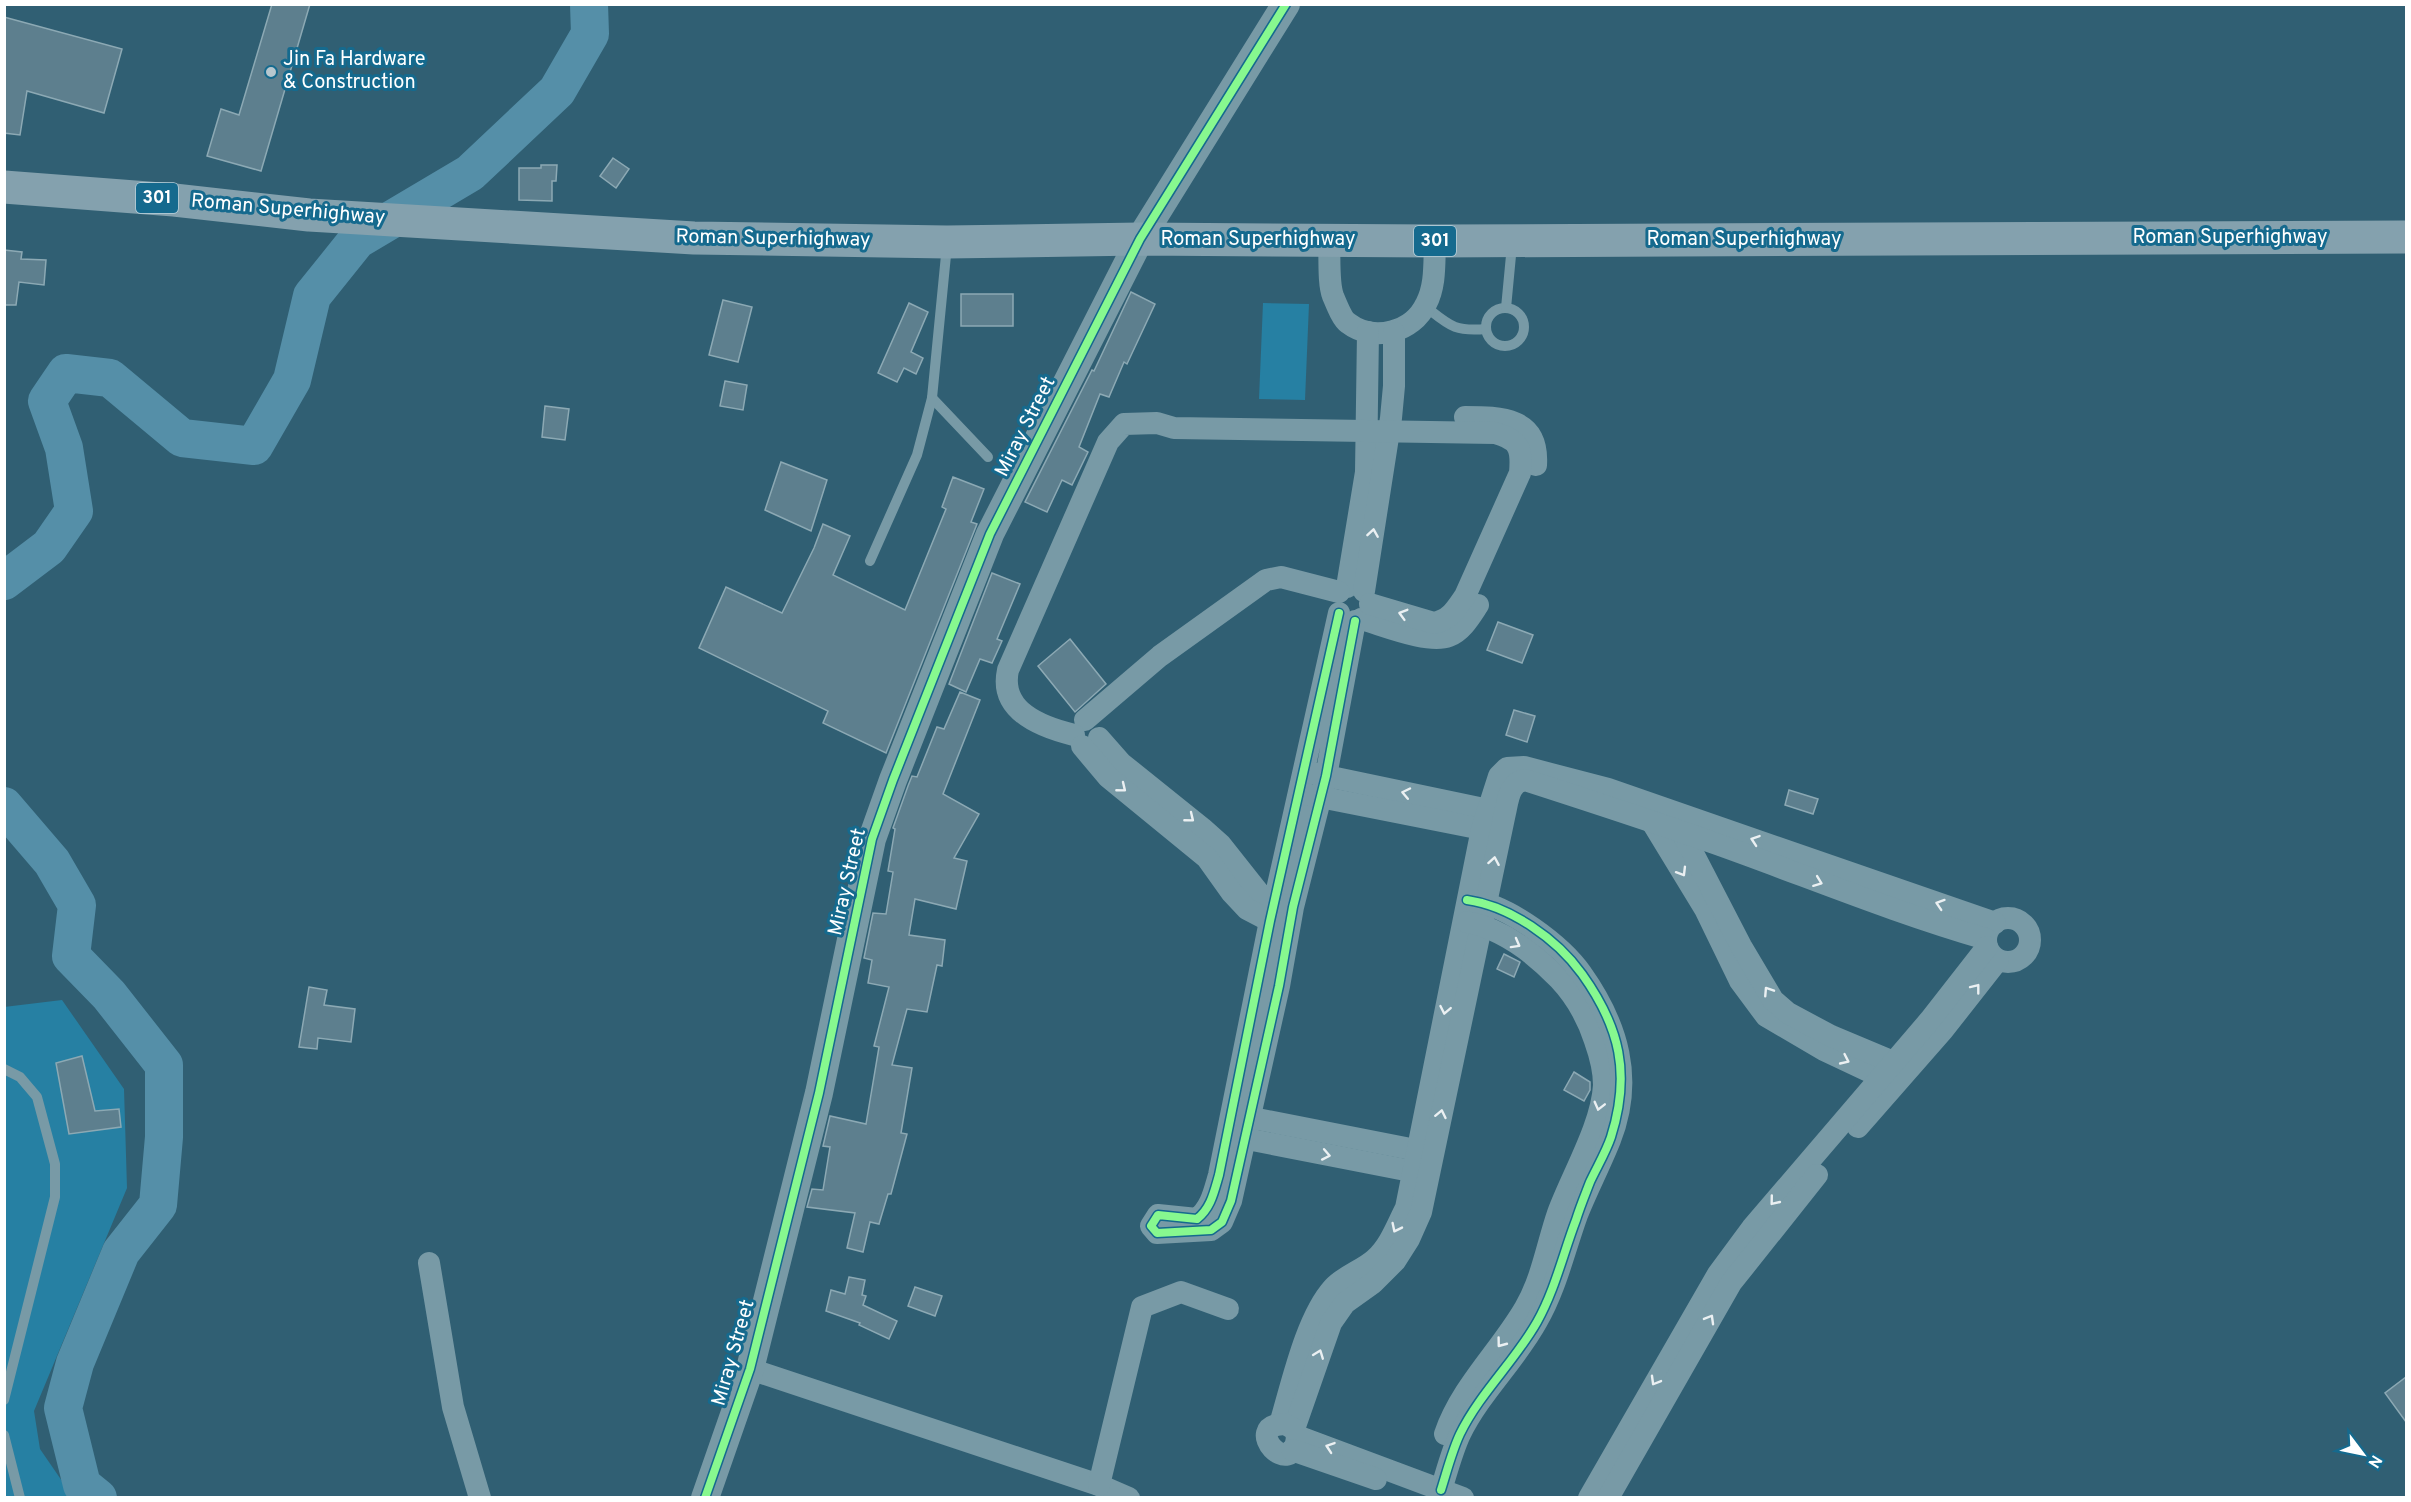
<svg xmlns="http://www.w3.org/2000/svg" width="2411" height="1502" font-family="Overpass,sans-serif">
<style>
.green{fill:#2680a3}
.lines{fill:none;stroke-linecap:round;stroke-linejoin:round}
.river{stroke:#558fa8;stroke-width:38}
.building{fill:#5d7f8e;stroke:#8ca9b4;stroke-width:1.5}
.service{stroke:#789aa6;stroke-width:10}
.minor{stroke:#789aa6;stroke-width:22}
.tertiary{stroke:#789aa6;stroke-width:28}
.primary{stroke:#84a1ae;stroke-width:33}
.cycleway-casing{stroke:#156a8e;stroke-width:11}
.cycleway{stroke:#87f88f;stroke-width:8}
.oneway{stroke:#ebf0f2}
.poi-dot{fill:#b7c7ce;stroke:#156a8e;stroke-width:2}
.labels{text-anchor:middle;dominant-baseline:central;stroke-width:6;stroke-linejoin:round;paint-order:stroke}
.shield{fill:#156a8e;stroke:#b9d2dd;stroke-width:1.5}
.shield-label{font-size:18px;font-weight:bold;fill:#fff}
.poi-label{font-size:20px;fill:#fff;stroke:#156a8e;text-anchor:start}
.street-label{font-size:20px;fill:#fff;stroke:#156a8e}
</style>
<rect width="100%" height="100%" fill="#305f73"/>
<!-- green -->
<g class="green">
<path d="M 1263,303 L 1309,304 L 1305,400 L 1259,399 Z"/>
<path d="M 62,1000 L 124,1089 L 127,1188 L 34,1411 L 40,1449 L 73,1497 L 5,1497 L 4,1007 Z"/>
</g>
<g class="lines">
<!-- river -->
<g class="river">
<path d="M 4,581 L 49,547 L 74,511 L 64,448 L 47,401 L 66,373 L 110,378 L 182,438 L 254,446 L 292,380 L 312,296 L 357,240 L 470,173 L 557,91 L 590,34 L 589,4"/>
<path d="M 4,806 L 52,862 L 77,905 L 71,956 L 109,995 L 164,1065 L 164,1137 L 158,1205 L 121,1252 L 75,1363 L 63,1408 L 82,1485 L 98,1498"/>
</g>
</g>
<!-- building -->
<g class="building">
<path d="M 272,4 L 310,4 L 261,171 L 207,156 L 221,109 L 239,115 Z"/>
<path d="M 4,17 L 122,49 L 104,113 L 27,91 L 20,135 L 4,133 Z"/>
<path d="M 613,158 L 629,169 L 616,188 L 600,176 Z"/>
<path d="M 541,165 L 557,165 L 556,181 L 552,181 L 552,201 L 519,200 L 519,168 L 541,168 Z"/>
<path d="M 4,250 L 22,252 L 21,259 L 46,260 L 44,285 L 19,282 L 16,305 L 4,305 Z"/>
<path d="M 1131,292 L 1155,304 L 1127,364 L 1124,362 L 1109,397 L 1100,394 L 1079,447 L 1088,452 L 1072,485 L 1062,480 L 1047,512 L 1025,502 L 1092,370 L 1094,371 Z"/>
<rect x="961" y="294" width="52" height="32"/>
<path d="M 723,300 L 752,307 L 738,362 L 709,355 Z"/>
<path d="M 909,303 L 928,312 L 911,352 L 923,358 L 916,374 L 904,368 L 897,382 L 878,373 Z"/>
<path d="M 725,381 L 747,385 L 743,410 L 720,406 Z"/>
<path d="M 545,406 L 569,409 L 565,440 L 542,437 Z"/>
<path d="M 781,462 L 827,480 L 811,531 L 765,510 Z"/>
<path d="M 953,477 L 984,489 L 971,522 L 977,524 L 886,753 L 823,723 L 828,711 L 699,648 L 726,587 L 782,613 L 814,548 L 823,524 L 850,536 L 833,575 L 905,610 L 946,509 L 942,507 Z"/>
<path d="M 992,573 L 1020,584 L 997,639 L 1002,641 L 992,663 L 980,659 L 966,692 L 949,684 Z"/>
<path d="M 1498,622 L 1533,635 L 1522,663 L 1487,650 Z"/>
<path d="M 1070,639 L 1106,684 L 1075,712 L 1038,666 Z"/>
<path d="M 960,692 L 980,700 L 943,794 L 979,814 L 954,858 L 967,861 L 956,909 L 915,899 L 909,935 L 945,940 L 942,966 L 937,965 L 927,1012 L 907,1009 L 892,1065 L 912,1068 L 901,1133 L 907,1134 L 891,1194 L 888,1194 L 879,1224 L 870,1222 L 863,1252 L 847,1248 L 855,1213 L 807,1207 L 812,1189 L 823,1190 L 830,1147 L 823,1146 L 830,1116 L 866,1124 L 879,1047 L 874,1046 L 889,987 L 868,983 L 872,960 L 864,958 L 873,913 L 886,914 L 893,872 L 888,871 L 895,829 L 893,828 L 908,786 L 912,776 L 917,777 L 937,727 L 944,729 Z"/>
<path d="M 1514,710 L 1535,716 L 1527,742 L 1506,735 Z"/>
<path d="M 1789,790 L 1818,799 L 1813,814 L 1785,805 Z"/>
<path d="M 1504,954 L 1520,962 L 1514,977 L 1497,969 Z"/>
<path d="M 309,987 L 327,990 L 324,1005 L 355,1009 L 351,1042 L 318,1038 L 317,1049 L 299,1047 Z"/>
<path d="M 82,1056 L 95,1111 L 119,1109 L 121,1127 L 69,1134 L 56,1063 Z"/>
<path d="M 1574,1072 L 1590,1082 L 1590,1090 L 1584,1101 L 1564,1090 Z"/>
<path d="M 849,1277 L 865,1280 L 862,1295 L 866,1296 L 863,1305 L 897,1321 L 889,1339 L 859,1325 L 860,1323 L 826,1311 L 831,1290 L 845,1294 Z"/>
<path d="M 915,1287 L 942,1296 L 935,1316 L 908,1306 Z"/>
<path d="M 2406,1377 L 2406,1422 L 2385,1393 Z"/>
</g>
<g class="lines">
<!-- service -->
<g class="service">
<path d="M 1426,307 C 1449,325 1454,332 1486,329"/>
<circle cx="1505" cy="327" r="19"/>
<path d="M 1506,308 L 1512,245"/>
<path d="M 932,398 L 988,457"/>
<path d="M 870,561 L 917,455 L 932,398 L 947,245"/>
<path d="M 4,1069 L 20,1077 L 37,1097 L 55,1164 L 55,1197 L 4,1400"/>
<path d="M 4,1435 L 20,1498"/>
</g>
<!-- minor -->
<g class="minor">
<path d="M 1329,241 C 1330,256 1328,283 1333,296 C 1336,303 1342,319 1348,323 C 1374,343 1413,332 1426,304 C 1436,285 1434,263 1435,241"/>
<path d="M 1465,417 C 1501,417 1539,417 1536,465"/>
<path d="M 1347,587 L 1366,472 L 1368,332"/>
<path d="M 1364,591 L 1391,418 L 1394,386 L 1394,333"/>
<path d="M 1339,613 L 1270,921 L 1219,1175 C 1214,1192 1211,1208 1197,1219 L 1158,1215 L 1151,1226 L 1157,1233 L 1211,1230 L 1222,1222 L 1231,1201 L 1279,986 L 1293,907 L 1326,776 L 1355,621"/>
<path d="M 1361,619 C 1383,625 1428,644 1449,636 C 1462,631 1470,617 1478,605"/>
<path d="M 1085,720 L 1160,656 L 1266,580 L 1281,577 L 1339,592"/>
<path d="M 1074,735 C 1041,727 999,711 1008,670 L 1108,442 L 1124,424 L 1157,423 L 1174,428 L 1495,433 C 1520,440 1522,449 1520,473 L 1465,596 C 1456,609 1450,620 1434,623 L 1370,604"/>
<path d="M 1099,738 L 1121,763 L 1202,828 L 1221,845 L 1259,893 L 1275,903 L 1289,906"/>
<path d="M 1082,746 L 1108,777 L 1207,858 L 1232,893 L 1247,909 L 1270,921 L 1285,925"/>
<path d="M 1312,773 L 1503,813"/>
<path d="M 1305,794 L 1497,832"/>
<path d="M 1652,822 L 1705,909 L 1740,981 L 1766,1016 L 1824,1050 L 1894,1083"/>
<path d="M 1682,832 L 1741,946 L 1773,1000 L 1788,1013 L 1831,1036 L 1905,1067"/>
<circle cx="2008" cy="940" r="22"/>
<path d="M 1237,1115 L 1431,1153"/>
<path d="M 1858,1127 L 1943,1030 L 1998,960"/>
<path d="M 1232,1136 L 1426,1174"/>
<path d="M 429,1263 L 453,1407 L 480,1498"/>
<path d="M 750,1369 L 1099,1485 L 1129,1498"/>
<path d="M 1280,1424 C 1292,1384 1306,1318 1333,1288 C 1345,1275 1363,1270 1375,1259 C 1390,1246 1397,1225 1406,1208 L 1482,829 L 1499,776 L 1507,768 L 1524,767 L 1608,789 L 1995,923"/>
<path d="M 1294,1429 L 1331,1323 L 1345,1303 L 1373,1283 L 1395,1261 L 1409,1239 L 1421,1212 L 1505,813 C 1508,800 1509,782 1525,780 C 1587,800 1649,820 1711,842 C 1802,874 1892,912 1986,939"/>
<path d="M 1445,1434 C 1461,1387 1500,1351 1525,1308 C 1542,1279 1547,1245 1558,1213 C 1572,1175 1602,1125 1604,1085 C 1604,1069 1600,1055 1595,1041 C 1587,1016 1576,997 1559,979 C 1534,953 1503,929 1467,922"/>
<path d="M 1297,1436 C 1294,1484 1239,1425 1285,1424 L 1294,1429 L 1297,1436 L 1463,1498"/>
<path d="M 1292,1450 L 1376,1479"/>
<path d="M 1099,1485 L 1142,1307 L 1181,1292 L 1228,1309"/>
<path d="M 1441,1490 C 1447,1471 1452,1451 1460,1434 C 1480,1393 1515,1361 1537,1321 C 1556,1288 1564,1251 1577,1215 C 1587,1190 1600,1165 1610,1140 C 1634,1079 1618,1025 1581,973 C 1561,945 1509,906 1474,901"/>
<path d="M 1589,1498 L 1718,1274 L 1752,1228 L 1930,1020 L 1987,947"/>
<path d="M 1608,1498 L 1731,1283 L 1817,1175"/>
</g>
<!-- tertiary -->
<path class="tertiary" d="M 705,1498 L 750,1369 L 819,1093 L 872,839 L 893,780 L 990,534 L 1140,239 L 1286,4"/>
<!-- primary -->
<path class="primary" d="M 4,187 L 174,200 L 309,215 L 694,238 L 947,242 L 1140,239 L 1435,241 L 2406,237"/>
<!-- cycleway casing -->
<g class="cycleway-casing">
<g id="cycleway">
<path d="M 1339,613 L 1270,921 L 1219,1175 C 1214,1192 1211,1208 1197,1219 L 1158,1215 L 1151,1226 L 1157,1233 L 1211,1230 L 1222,1222 L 1231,1201 L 1279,986 L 1293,907 L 1326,776 L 1355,621"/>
<path d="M 1441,1490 C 1447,1471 1452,1451 1460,1434 C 1480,1393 1515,1361 1537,1322 C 1555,1290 1563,1254 1576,1220 C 1580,1207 1585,1195 1590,1182 C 1597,1167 1606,1152 1611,1137 C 1631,1074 1620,1027 1582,974 C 1557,939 1510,906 1467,900"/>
<path d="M 705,1498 L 750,1369 L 819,1093 L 872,839 L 893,780 L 990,534 L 1140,239 L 1286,4"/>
</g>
</g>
<!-- cycleway -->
<use href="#cycleway" class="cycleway"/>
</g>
<!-- one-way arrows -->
<defs><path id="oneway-chevron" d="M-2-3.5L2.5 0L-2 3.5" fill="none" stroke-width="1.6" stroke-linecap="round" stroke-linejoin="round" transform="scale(1.5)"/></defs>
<g class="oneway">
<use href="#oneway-chevron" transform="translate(1373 533) rotate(-81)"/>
<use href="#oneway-chevron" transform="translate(1403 614) rotate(-164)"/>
<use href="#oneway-chevron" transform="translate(1122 788) rotate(39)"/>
<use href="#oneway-chevron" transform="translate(1406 793) rotate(-168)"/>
<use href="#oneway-chevron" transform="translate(1190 818) rotate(39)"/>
<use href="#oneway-chevron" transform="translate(1755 840) rotate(-161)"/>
<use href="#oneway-chevron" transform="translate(1494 861) rotate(-80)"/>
<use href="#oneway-chevron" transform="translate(1682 872) rotate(59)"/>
<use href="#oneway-chevron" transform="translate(1818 882) rotate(21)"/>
<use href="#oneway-chevron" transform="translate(1940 904) rotate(-162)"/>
<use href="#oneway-chevron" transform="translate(1516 944) rotate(29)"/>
<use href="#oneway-chevron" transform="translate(1976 988) rotate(-52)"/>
<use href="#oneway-chevron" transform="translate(1768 991) rotate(-123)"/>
<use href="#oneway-chevron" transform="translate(1445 1010) rotate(101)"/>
<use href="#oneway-chevron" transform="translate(1845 1060) rotate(25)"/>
<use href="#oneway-chevron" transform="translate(1599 1106) rotate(104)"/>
<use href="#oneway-chevron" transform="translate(1441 1114) rotate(-78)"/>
<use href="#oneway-chevron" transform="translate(1326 1155) rotate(11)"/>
<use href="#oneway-chevron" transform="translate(1774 1201) rotate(129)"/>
<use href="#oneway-chevron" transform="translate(1396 1228) rotate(116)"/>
<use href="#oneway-chevron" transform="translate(1710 1319) rotate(-60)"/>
<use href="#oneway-chevron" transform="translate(1501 1343) rotate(127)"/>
<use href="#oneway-chevron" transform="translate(1319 1354) rotate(-69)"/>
<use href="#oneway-chevron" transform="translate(1655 1381) rotate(120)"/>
<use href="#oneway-chevron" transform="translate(1330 1447) rotate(-161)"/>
</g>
<!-- markers -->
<circle class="poi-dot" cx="271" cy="72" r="6"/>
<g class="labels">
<!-- shield labels -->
<g class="shield">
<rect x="136" y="183" width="42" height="30" rx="4.5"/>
<rect x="1414" y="226" width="42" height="30" rx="4.5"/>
</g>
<g class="shield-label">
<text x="157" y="198">301</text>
<text x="1435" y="241">301</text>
</g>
<!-- poi labels -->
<g class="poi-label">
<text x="283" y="60">Jin Fa Hardware<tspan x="283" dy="23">&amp; Construction</tspan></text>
</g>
<!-- street labels -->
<g class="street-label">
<text transform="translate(288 210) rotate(5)">Roman Superhighway</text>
<text x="2230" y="238">Roman Superhighway</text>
<text transform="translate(773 239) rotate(1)">Roman Superhighway</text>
<text x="1258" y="240">Roman Superhighway</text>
<text x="1744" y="240">Roman Superhighway</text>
<text transform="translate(1026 427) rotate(-63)">Miray Street</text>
<text transform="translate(848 882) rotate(-77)">Miray Street</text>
<text transform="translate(734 1353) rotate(-74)">Miray Street</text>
</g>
</g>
<!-- border -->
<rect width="2411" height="1502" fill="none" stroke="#ffffff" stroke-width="12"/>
<!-- north arrow -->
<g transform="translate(2363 1454) rotate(122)" stroke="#156a8e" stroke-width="4.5" paint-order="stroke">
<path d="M0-4.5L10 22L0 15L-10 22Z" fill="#ffffff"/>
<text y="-9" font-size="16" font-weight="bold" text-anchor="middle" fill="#ffffff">N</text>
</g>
</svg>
